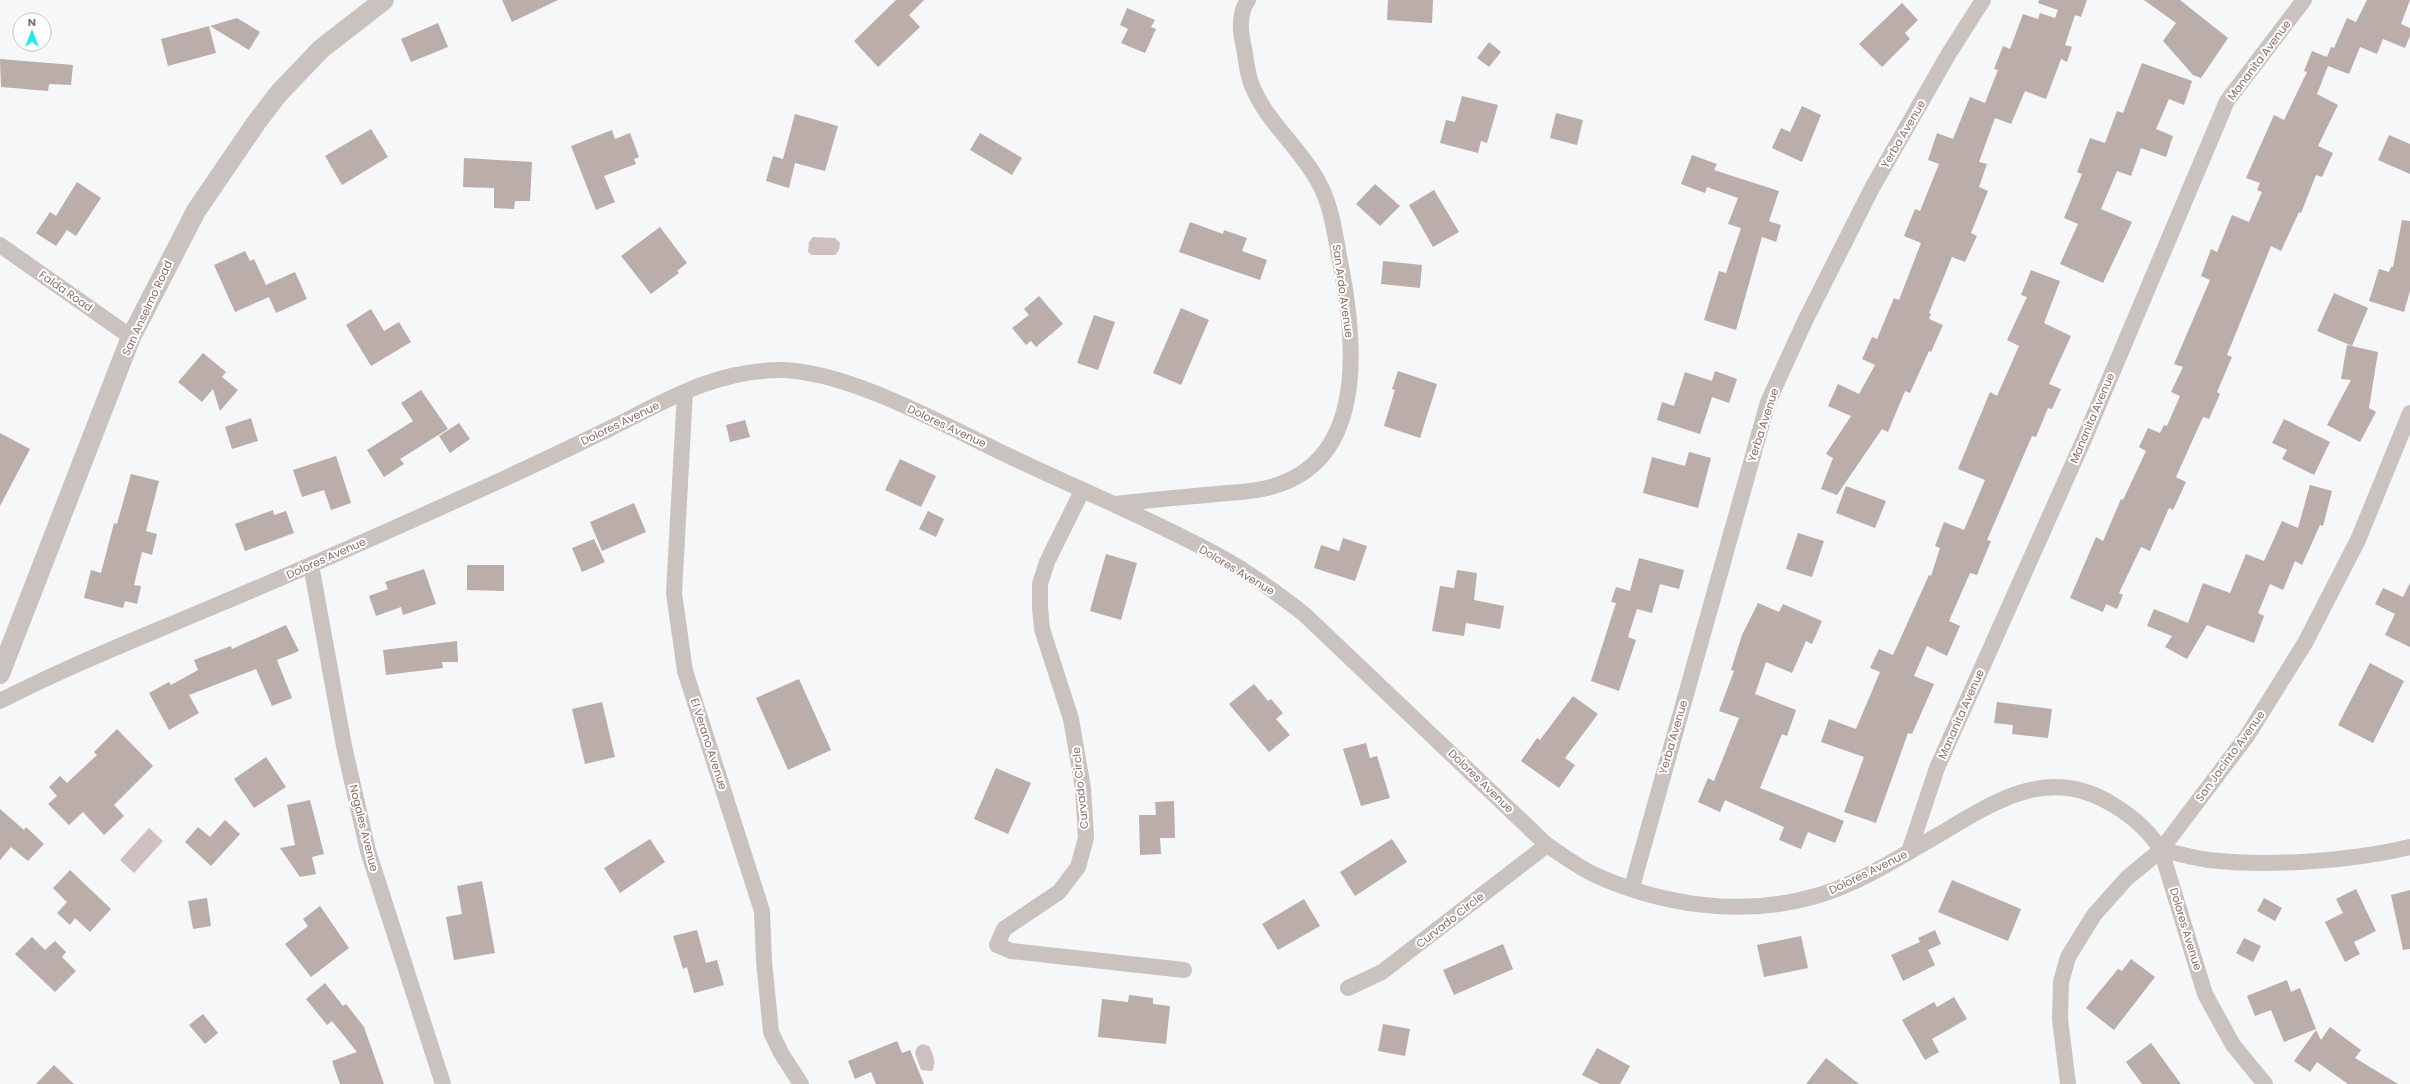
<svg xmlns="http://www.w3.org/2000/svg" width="2410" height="1084" font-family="Poppins,sans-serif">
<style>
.water{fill:#cfbfbe}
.building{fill:#baadaa}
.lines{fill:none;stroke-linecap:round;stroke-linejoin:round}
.minor{stroke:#c9c2bf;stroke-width:16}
.tertiary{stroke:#c9c2bf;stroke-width:20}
.labels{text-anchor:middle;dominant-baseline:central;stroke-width:4;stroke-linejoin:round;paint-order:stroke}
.street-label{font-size:11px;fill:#896e66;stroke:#fff}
</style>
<rect width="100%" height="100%" fill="#f6f7f9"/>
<!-- water -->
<g class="water">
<path d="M 813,237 L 835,238 L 840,243 L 839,250 L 835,255 L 812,255 L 808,252 L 809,242 Z"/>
<path d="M 149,828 L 163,841 L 134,873 L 120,860 Z"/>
<path d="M 922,1044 L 929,1046 C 933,1055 937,1061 932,1071 L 921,1070 L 915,1053 L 917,1047 Z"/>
</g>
<!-- building -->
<g class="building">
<path d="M 502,0 L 558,0 L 512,22 Z"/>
<path d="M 896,0 L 924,0 L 909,15 L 920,27 L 878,67 L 854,41 Z"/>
<path d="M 1388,0 L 1433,0 L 1432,23 L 1387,20 Z"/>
<path d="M 2039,0 L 2087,0 L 2081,17 L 2075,15 L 2065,45 L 2072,47 L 2067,62 L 2061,59 L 2046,99 L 2025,91 L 2011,124 L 1995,118 L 1979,162 L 1987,164 L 1979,187 L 1988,191 L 1971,233 L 1977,236 L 1965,262 L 1952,257 L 1929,313 L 1931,314 L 1929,319 L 1943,325 L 1931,352 L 1929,351 L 1910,393 L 1905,391 L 1888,432 L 1882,429 L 1837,495 L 1821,489 L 1833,458 L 1826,454 L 1851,416 L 1828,406 L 1838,384 L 1859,394 L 1875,365 L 1862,359 L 1872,337 L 1877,339 L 1894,298 L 1899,300 L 1921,243 L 1904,236 L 1915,209 L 1920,211 L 1939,164 L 1928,160 L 1937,133 L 1953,139 L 1970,97 L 1985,103 L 1998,70 L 1994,69 L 2003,46 L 2010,49 L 2023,14 L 2038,19 L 2040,13 L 2055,18 L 2058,10 L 2038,3 Z"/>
<path d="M 2144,0 L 2180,0 L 2228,38 L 2201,78 L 2193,75 L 2163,41 L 2176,23 Z"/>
<path d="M 2367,0 L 2410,0 L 2401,24 L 2410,28 L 2410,36 L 2405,48 L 2383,39 L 2377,54 L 2360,47 L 2349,74 L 2328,66 L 2317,94 L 2338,105 L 2318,146 L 2333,153 L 2322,177 L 2316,175 L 2301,213 L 2299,212 L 2281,251 L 2271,246 L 2227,355 L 2232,357 L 2217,392 L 2220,394 L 2209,419 L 2203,417 L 2176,477 L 2186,482 L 2173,510 L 2169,508 L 2150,551 L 2141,547 L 2119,593 L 2123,595 L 2117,609 L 2106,604 L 2103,612 L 2070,598 L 2096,537 L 2103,541 L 2121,499 L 2123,500 L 2146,451 L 2139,447 L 2148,428 L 2160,433 L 2164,425 L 2167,426 L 2180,396 L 2171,392 L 2183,367 L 2174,364 L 2210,280 L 2201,276 L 2211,249 L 2217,252 L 2232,215 L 2249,222 L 2262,192 L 2257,190 L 2260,183 L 2246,178 L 2274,115 L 2284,120 L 2307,72 L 2304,71 L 2312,51 L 2327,57 L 2331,47 L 2334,48 L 2347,18 L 2356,22 Z"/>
<path d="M 1902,3 L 1918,20 L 1905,33 L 1910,39 L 1882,67 L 1859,44 Z"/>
<path d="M 1127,8 L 1155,20 L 1151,27 L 1156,29 L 1145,53 L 1121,43 L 1128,29 L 1120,25 Z"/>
<path d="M 237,18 L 260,32 L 249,50 L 210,26 Z"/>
<path d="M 438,23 L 448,47 L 411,62 L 401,39 Z"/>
<path d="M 209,26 L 216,53 L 168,66 L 161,39 Z"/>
<path d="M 1489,42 L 1501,52 L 1489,67 L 1477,58 Z"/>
<path d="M 0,59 L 73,65 L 71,85 L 49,84 L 48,91 L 1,87 Z"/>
<path d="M 2142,63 L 2192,81 L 2184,105 L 2169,99 L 2156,129 L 2173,136 L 2166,157 L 2141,148 L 2131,176 L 2117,171 L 2101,209 L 2132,222 L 2103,283 L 2060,264 L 2078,224 L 2064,218 L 2082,174 L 2077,172 L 2090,138 L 2105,143 L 2117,111 L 2123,113 Z"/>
<path d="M 1462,96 L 1498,105 L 1487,143 L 1481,141 L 1478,153 L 1440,143 L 1446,120 L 1455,122 Z"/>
<path d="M 1802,106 L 1821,115 L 1802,162 L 1772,148 L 1781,128 L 1790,132 Z"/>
<path d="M 1556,113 L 1583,120 L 1577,145 L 1550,138 Z"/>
<path d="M 795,114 L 838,126 L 825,171 L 795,163 L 789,188 L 766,181 L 773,156 L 783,159 Z"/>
<path d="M 371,129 L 388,157 L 342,185 L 325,156 Z"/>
<path d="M 612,130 L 615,139 L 630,133 L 639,157 L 634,159 L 636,164 L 604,176 L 615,202 L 596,210 L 571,146 Z"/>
<path d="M 980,133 L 1022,158 L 1012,175 L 970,150 Z"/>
<path d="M 2389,135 L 2410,144 L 2410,174 L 2378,160 Z"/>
<path d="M 1692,155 L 1717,164 L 1714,170 L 1779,191 L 1769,221 L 1781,225 L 1776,242 L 1762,237 L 1736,330 L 1704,320 L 1719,271 L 1726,273 L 1741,228 L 1728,224 L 1738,198 L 1707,187 L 1705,193 L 1681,184 Z"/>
<path d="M 464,158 L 532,162 L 530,201 L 515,201 L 514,209 L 494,208 L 494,188 L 463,187 Z"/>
<path d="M 77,182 L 101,198 L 76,236 L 67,230 L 56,246 L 36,233 L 50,212 L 56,216 Z"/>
<path d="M 1375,184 L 1400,206 L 1380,226 L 1356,204 Z"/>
<path d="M 1434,190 L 1459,232 L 1433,247 L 1409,205 Z"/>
<path d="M 2402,220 L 2410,221 L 2410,291 L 2404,312 L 2369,301 L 2379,269 L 2389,272 L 2391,267 L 2393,267 Z"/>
<path d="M 1190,222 L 1223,234 L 1224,230 L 1247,238 L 1242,251 L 1267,260 L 1260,280 L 1179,252 Z"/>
<path d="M 660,227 L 687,263 L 677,271 L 679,273 L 651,294 L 621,256 Z"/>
<path d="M 245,251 L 250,261 L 254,259 L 266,285 L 295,272 L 307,299 L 276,313 L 269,297 L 235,312 L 214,265 Z"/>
<path d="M 1383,261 L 1422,265 L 1420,288 L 1381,284 Z"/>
<path d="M 2031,270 L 2060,281 L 2044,323 L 2071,336 L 2049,384 L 2061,389 L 2052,409 L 2048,408 L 2036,437 L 2032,436 L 1987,540 L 1991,541 L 1977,575 L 1970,573 L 1949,621 L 1960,626 L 1947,656 L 1927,646 L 1914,676 L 1934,684 L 1912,734 L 1908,733 L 1876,823 L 1844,812 L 1864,757 L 1821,742 L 1829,719 L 1856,729 L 1880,672 L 1870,668 L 1879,649 L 1893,655 L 1929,575 L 1931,576 L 1940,548 L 1935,546 L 1944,522 L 1964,530 L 1985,480 L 1958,469 L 1990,392 L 1997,396 L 2019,346 L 2007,340 L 2027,297 L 2021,295 Z"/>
<path d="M 2334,293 L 2368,308 L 2352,346 L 2317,331 Z"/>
<path d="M 1039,296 L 1063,324 L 1036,347 L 1031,341 L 1026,345 L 1012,328 L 1029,315 L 1024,309 Z"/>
<path d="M 1181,308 L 1209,320 L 1181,385 L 1153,373 Z"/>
<path d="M 371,309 L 384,331 L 399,322 L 411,342 L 371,366 L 346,325 Z"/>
<path d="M 1094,315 L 1115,322 L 1098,370 L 1077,363 Z"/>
<path d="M 2347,345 L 2378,352 L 2369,408 L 2376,412 L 2360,442 L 2327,425 L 2351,380 L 2341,379 Z"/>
<path d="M 203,353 L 226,372 L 222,377 L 238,390 L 220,411 L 213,389 L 202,402 L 178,382 Z"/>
<path d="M 1398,371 L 1437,384 L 1420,438 L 1384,426 L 1395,390 L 1392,389 Z"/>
<path d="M 1715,371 L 1737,379 L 1729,403 L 1712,397 L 1700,434 L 1657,420 L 1662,402 L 1674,406 L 1685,372 L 1712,381 Z"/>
<path d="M 421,390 L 448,429 L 400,459 L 404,464 L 384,477 L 367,450 L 413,421 L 401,403 Z"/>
<path d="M 251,418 L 258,441 L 232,449 L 225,427 Z"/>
<path d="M 2284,419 L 2330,442 L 2314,475 L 2282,459 L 2287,450 L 2272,443 Z"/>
<path d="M 745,420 L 750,437 L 730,442 L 726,425 Z"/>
<path d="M 459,423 L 470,439 L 450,453 L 439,436 Z"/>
<path d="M 0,433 L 30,449 L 0,506 Z"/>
<path d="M 1689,452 L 1711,458 L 1698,508 L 1643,493 L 1652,457 L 1685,466 Z"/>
<path d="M 336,456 L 351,503 L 331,510 L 324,490 L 302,497 L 293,470 Z"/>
<path d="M 900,459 L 936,476 L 921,507 L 885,490 Z"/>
<path d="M 131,474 L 159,481 L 146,531 L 157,534 L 152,555 L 142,552 L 134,585 L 141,586 L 137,604 L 125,601 L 123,608 L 84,598 L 91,570 L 101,573 L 114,523 L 117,524 Z"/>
<path d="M 2310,485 L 2332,491 L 2323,526 L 2320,525 L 2302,565 L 2295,561 L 2283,590 L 2270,584 L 2258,613 L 2264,616 L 2254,643 L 2207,625 L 2187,659 L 2165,647 L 2172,636 L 2147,626 L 2154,609 L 2188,623 L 2203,583 L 2230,593 L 2246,554 L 2264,561 L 2282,521 L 2298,528 Z"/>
<path d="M 1846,486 L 1886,501 L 1875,528 L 1836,513 Z"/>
<path d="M 634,503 L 646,532 L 602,551 L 590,522 Z"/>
<path d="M 273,510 L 274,515 L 286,511 L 294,533 L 245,551 L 235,524 Z"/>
<path d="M 928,511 L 944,519 L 936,537 L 919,529 Z"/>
<path d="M 1798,533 L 1824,541 L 1812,577 L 1786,569 Z"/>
<path d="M 1343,538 L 1367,546 L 1355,581 L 1314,568 L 1321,545 L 1339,551 Z"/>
<path d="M 594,539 L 605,562 L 582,572 L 572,548 Z"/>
<path d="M 1106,554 L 1137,563 L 1121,620 L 1090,611 Z"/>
<path d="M 1639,558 L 1684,570 L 1679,589 L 1660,584 L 1652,613 L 1637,609 L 1628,637 L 1636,640 L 1619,691 L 1591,681 L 1616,603 L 1611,602 L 1616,587 L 1630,591 Z"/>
<path d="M 467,565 L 504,565 L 504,591 L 467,590 Z"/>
<path d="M 424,569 L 436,604 L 403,615 L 401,607 L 376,616 L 369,596 L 388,589 L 385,582 Z"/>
<path d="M 1457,570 L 1477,573 L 1474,600 L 1504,606 L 1500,629 L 1466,623 L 1464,636 L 1432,631 L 1440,586 L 1454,588 Z"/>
<path d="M 2410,583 L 2410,647 L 2385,635 L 2395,614 L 2375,604 L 2383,588 L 2403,597 Z"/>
<path d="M 1758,603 L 1779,612 L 1783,604 L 1822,621 L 1812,644 L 1806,641 L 1792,673 L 1766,662 L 1755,694 L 1796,710 L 1787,736 L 1782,734 L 1760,788 L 1844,821 L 1835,843 L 1808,832 L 1801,849 L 1779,840 L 1784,827 L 1725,800 L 1720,812 L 1698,802 L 1708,778 L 1714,781 L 1739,718 L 1719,711 L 1734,671 L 1731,670 L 1742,635 Z"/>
<path d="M 286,625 L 299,651 L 277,660 L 292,698 L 272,706 L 256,669 L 189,695 L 199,713 L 169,730 L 149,693 L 169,682 L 171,685 L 198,670 L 194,660 L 231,646 L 232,649 Z"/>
<path d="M 457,641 L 458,662 L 442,662 L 443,668 L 386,675 L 383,650 Z"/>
<path d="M 2370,663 L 2404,681 L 2373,743 L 2338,725 Z"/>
<path d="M 799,679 L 831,750 L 788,770 L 756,698 Z"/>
<path d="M 1254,684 L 1268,701 L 1271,699 L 1283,713 L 1276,719 L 1290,735 L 1269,752 L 1229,704 Z"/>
<path d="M 1573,696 L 1598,714 L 1565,758 L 1575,765 L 1559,788 L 1521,761 L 1537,738 L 1540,740 Z"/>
<path d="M 602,702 L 615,757 L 585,764 L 572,709 Z"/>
<path d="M 1997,702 L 2052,709 L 2048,738 L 2012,734 L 2013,725 L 1994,723 Z"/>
<path d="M 117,729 L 153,766 L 114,805 L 124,816 L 104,835 L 83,812 L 69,825 L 48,804 L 57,796 L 49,787 L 60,776 L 67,783 L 97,755 L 94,752 Z"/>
<path d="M 1366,743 L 1370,758 L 1377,756 L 1390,798 L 1361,806 L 1343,749 Z"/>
<path d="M 266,757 L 286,787 L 254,808 L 234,779 Z"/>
<path d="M 996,768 L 1031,783 L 1008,834 L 974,819 Z"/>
<path d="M 310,800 L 324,854 L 312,857 L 316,874 L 300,877 L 280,848 L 295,845 L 287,805 Z"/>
<path d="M 1174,801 L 1175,838 L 1160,838 L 1161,854 L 1140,855 L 1139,815 L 1156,815 L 1155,802 Z"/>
<path d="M 0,809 L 24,830 L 26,827 L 44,844 L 28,861 L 11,847 L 0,860 Z"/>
<path d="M 225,820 L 240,834 L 211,866 L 185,842 L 198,827 L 210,837 Z"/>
<path d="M 650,839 L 665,862 L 620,893 L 604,868 Z"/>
<path d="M 1392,839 L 1407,862 L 1355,896 L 1340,872 Z"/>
<path d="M 70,870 L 111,909 L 90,932 L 75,918 L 70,925 L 57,913 L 67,902 L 53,888 Z"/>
<path d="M 1952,880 L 2021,909 L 2008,941 L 1938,912 Z"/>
<path d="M 482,881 L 495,953 L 454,960 L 446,917 L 462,914 L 457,886 Z"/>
<path d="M 2356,889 L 2376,931 L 2354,942 L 2360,954 L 2345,962 L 2325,922 L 2343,913 L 2336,899 Z"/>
<path d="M 2410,890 L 2410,949 L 2403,950 L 2391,895 Z"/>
<path d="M 207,898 L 211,926 L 193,929 L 188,901 Z"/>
<path d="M 2264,898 L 2282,908 L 2275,921 L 2257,911 Z"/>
<path d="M 1304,899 L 1320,926 L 1278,950 L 1262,924 Z"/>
<path d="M 320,906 L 349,948 L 311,977 L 285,944 L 308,926 L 303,919 Z"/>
<path d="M 697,930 L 706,963 L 717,960 L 724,985 L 694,993 L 687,967 L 683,969 L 673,936 Z"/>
<path d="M 1935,930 L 1941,944 L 1928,950 L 1935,965 L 1903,981 L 1891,955 L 1920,942 L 1918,938 Z"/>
<path d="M 1801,936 L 1808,968 L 1764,977 L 1757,945 Z"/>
<path d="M 32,937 L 45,950 L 55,941 L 66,952 L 62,957 L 76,971 L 55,992 L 15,954 Z"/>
<path d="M 2244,938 L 2261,946 L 2253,962 L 2236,953 Z"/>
<path d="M 1503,944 L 1513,969 L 1454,995 L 1443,970 Z"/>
<path d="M 2131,959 L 2155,977 L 2114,1030 L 2086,1008 L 2118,969 L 2122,971 Z"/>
<path d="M 2287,980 L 2291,992 L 2300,988 L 2316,1029 L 2284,1042 L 2271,1010 L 2255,1016 L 2247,996 Z"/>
<path d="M 325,983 L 343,1006 L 346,1004 L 364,1027 L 384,1084 L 340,1084 L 332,1061 L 357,1052 L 332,1021 L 327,1025 L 306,999 Z"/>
<path d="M 1129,995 L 1153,998 L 1153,1004 L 1170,1006 L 1166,1044 L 1098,1037 L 1102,999 L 1128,1002 Z"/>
<path d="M 1954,997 L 1967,1019 L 1932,1039 L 1939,1052 L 1925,1060 L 1902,1020 L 1934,1002 L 1937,1007 Z"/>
<path d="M 203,1014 L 218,1033 L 205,1044 L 189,1025 Z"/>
<path d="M 1383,1024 L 1410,1029 L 1405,1056 L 1378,1051 Z"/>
<path d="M 2330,1027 L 2361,1050 L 2355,1058 L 2398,1084 L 2348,1084 L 2317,1062 L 2310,1072 L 2294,1061 L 2316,1030 L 2321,1040 Z"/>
<path d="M 897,1041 L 902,1053 L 910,1050 L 924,1084 L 876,1084 L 871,1072 L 855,1079 L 848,1061 Z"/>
<path d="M 2151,1043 L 2181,1084 L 2142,1084 L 2126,1062 Z"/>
<path d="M 1597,1048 L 1630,1066 L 1620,1084 L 1600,1084 L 1582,1075 Z"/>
<path d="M 1826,1058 L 1859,1084 L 1806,1084 Z"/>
<path d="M 54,1065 L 74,1084 L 36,1084 Z"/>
</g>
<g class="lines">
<!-- minor -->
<g class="minor">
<path d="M 0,245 L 131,337"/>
<path d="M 685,392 L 674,593 L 685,671 L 762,911 L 764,961 L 771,1032 L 781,1053 L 801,1084"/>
<path d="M 1082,491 L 1047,562 L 1040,584 L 1040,607 L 1042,629 L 1071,719 L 1083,788 L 1086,838 L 1078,867 L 1059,892 L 1004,929 L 997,945 L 1011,951 L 1184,970"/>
<path d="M 1115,504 C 1149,500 1183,497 1217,494 C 1236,492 1256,492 1274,486 C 1369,458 1355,337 1340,261 C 1335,235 1332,207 1319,183 C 1300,147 1265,121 1251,83 C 1247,72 1246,59 1244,48 C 1240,32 1238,14 1248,0"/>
<path d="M 311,565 L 344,746 L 368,851 L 443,1084"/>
<path d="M 0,701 C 70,665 144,636 217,605 C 301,570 384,533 468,495 C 516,474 563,451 611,428 C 667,400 714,371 779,370 C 847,370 944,425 1007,455 C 1078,489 1151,519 1221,557 C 1250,573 1277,593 1304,614 L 1547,845 C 1562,855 1577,866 1593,874 C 1660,905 1741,917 1812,897 C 1858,885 1899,857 1940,834 C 1997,800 2050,764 2115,806 C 2135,818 2149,831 2161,850 L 2205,994 L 2233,1045 L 2265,1084"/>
<path d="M 2161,850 C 2177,853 2193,858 2209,860 C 2269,867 2352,861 2410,847"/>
<path d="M 1909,852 L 1937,768 L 2085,437 L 2227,101 L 2304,0"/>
<path d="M 1632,887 L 1768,402 L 1805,321 L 1872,188 L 1948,55 L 1983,0"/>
<path d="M 1348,988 L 1382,972 L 1547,845"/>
<path d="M 2068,1084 L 2060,1019 L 2061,982 L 2068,957 L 2094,915 L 2127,878 L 2161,850 L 2247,736 L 2305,643 L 2358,540 L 2410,413"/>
</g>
<!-- tertiary -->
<path class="tertiary" d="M 0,674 L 131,337 L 196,211 L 256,123 L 279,93 L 321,49 L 384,0"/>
</g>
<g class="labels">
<!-- street labels -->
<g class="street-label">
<text transform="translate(2259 60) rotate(-53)">Mananita Avenue</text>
<text transform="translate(1903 134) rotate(-60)">Yerba Avenue</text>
<text transform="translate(66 291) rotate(35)">Falda Road</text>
<text transform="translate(1343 291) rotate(82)">San Ardo Avenue</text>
<text transform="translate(147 308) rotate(-65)">San Anselmo Road</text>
<text transform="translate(2092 418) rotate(-67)">Mananita Avenue</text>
<text transform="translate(620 423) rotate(-26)">Dolores Avenue</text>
<text transform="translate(1763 425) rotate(-72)">Yerba Avenue</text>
<text transform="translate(947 426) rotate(25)">Dolores Avenue</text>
<text transform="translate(326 558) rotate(-24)">Dolores Avenue</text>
<text transform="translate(1237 570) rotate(31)">Dolores Avenue</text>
<text transform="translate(1961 714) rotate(-66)">Mananita Avenue</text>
<text transform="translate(1673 737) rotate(-74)">Yerba Avenue</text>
<text transform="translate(709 744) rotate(72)">El Verano Avenue</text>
<text transform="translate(2230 756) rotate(-54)">San Jacinto Avenue</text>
<text transform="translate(1481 781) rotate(44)">Dolores Avenue</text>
<text transform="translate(1080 788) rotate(-96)">Curvado Circle</text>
<text transform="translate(364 828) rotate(76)">Nogales Avenue</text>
<text transform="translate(1868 872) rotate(-26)">Dolores Avenue</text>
<text transform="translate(1450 920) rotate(-38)">Curvado Circle</text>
<text transform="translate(2186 929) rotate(73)">Dolores Avenue</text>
</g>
</g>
<!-- north arrow -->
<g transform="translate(32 32)"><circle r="19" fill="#ffffff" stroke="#d0c5c2"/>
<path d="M0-3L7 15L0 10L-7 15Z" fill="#23edec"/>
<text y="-6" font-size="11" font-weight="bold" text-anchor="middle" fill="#896e66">N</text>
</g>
</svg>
